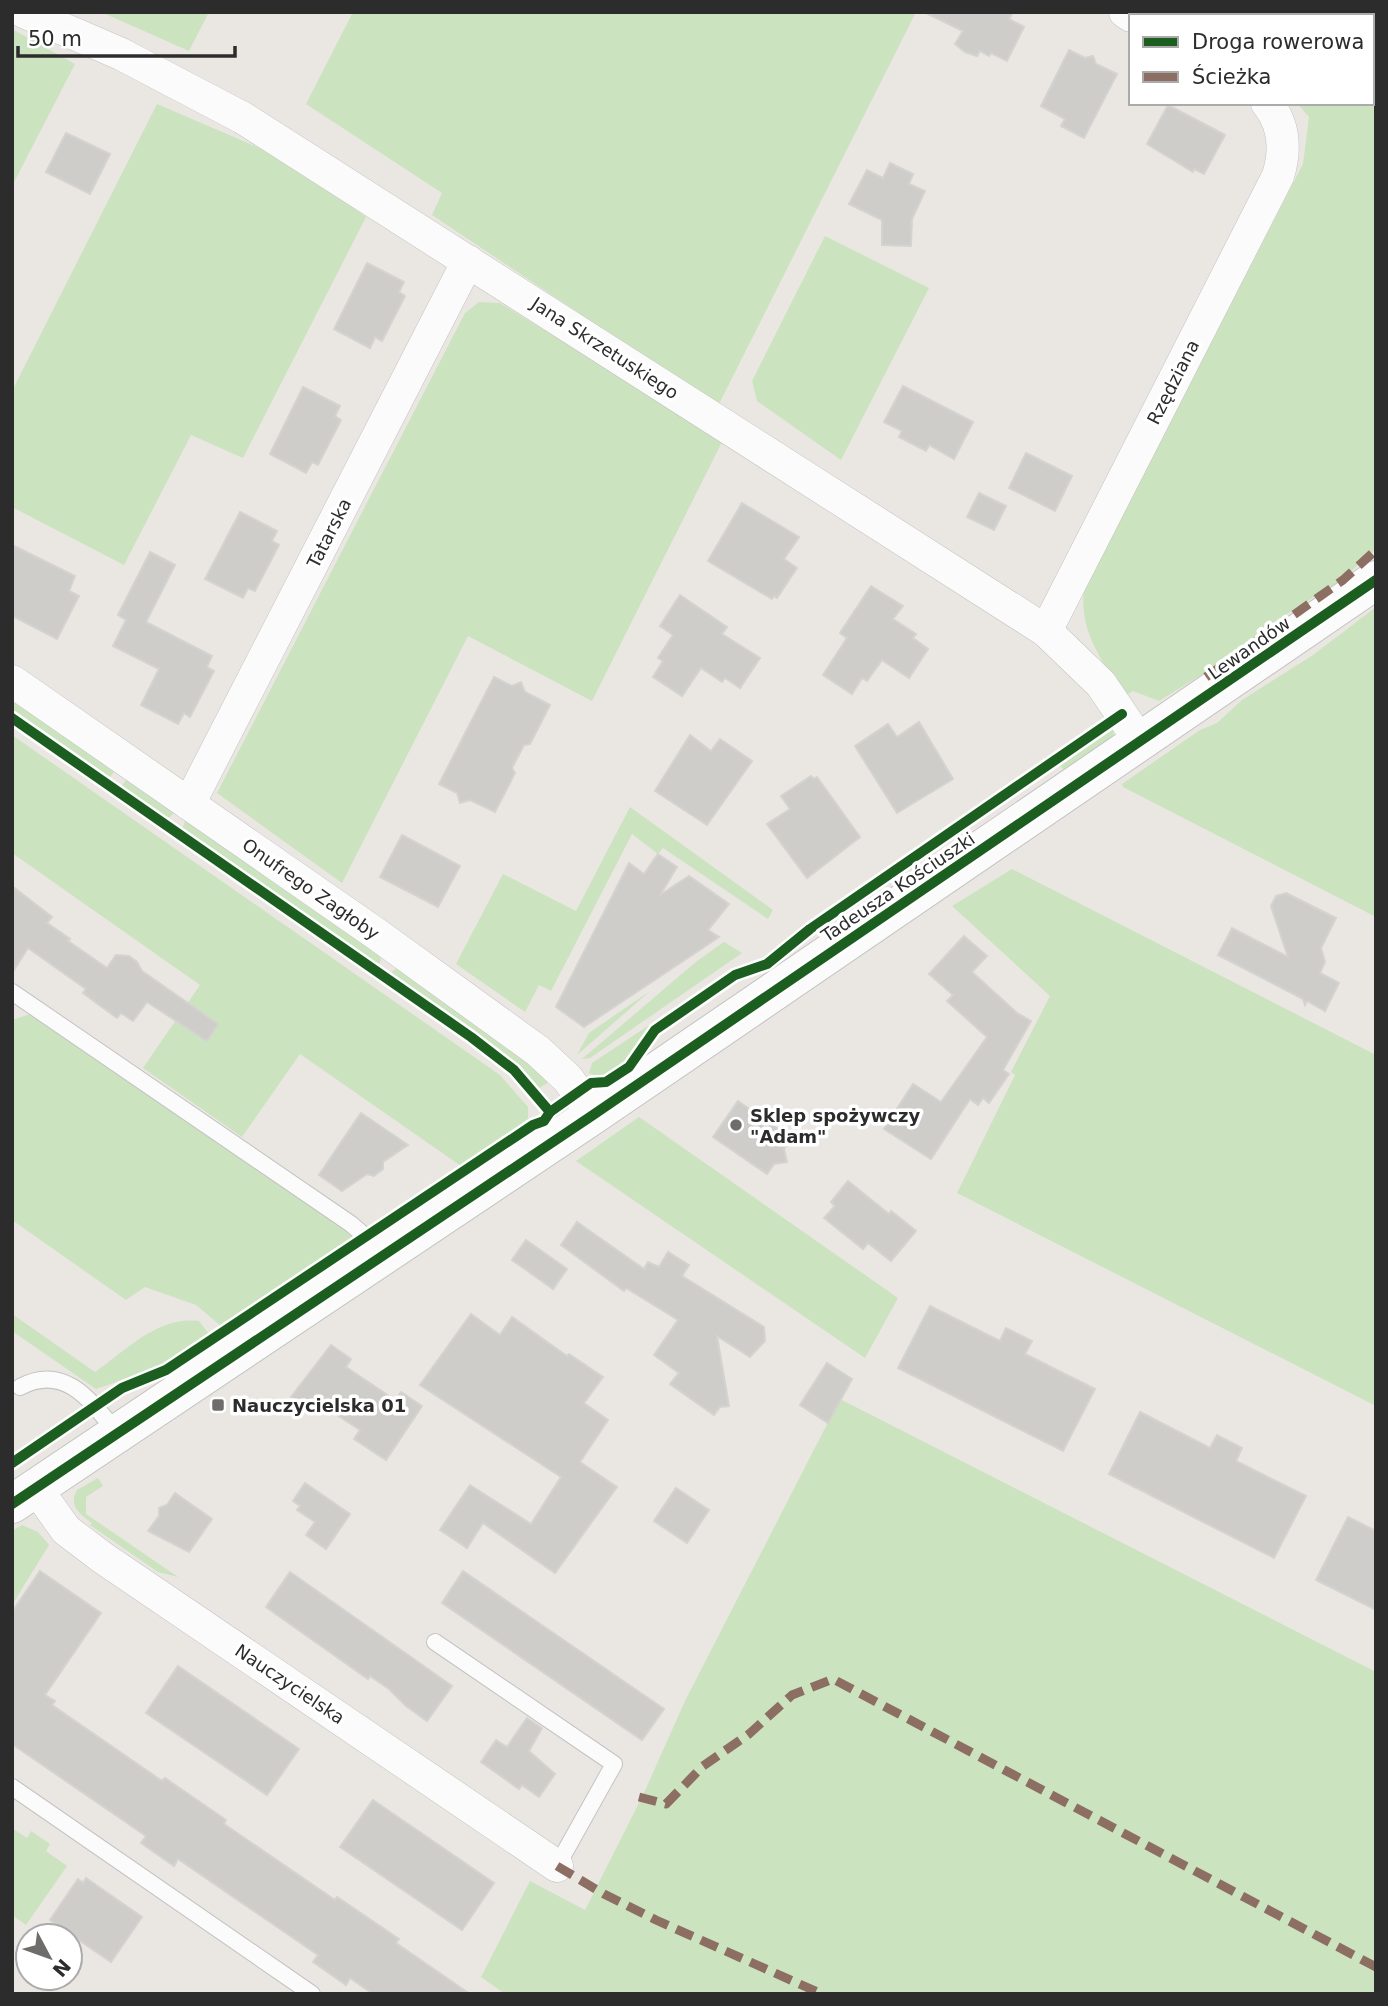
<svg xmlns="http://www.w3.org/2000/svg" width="1388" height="2006" font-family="'DejaVu Sans',sans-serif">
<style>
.green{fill:#cbe3be}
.building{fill:#cfcdca;stroke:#d5d3cf;stroke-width:2}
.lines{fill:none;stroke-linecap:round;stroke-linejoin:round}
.service-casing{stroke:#c4c3c3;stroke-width:18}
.minor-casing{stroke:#c4c3c3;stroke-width:33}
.tertiary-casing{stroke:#c4c3c3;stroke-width:40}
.service{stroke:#fcfbfb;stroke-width:16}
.minor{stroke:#fcfbfb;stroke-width:32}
.tertiary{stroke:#fcfbfb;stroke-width:38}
.quiet{stroke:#8d6e63;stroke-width:9;stroke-dasharray:18 9;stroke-linecap:butt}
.cycleway-casing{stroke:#fff;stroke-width:15}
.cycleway{stroke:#1b5e20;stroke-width:10}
.poi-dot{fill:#6e6d6c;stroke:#fff;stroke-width:2.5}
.labels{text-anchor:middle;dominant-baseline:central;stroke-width:7;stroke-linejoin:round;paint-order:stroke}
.street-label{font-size:18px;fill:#2c2c2c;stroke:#fff}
.poi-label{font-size:18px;font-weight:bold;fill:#2c2c2c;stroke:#fff;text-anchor:start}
</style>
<rect width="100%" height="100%" fill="#eae7e3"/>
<!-- green -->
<g class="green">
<path d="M 101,12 L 209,12 L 189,51 Z"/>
<path d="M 353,12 L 916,12 L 718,406 L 432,215 L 442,193 L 306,104 Z"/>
<path d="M 1161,12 L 1376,12 L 1376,549 L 1339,582 L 1282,617 L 1266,635 L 1159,701 L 1133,691 L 1125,696 C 1103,661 1079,634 1084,590 L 1303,164 L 1309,117 L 1297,103 L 1372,103 L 1372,16 L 1167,16 Z"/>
<path d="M 12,29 L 75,64 L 12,186 Z"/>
<path d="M 157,104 L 283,158 L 366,217 L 243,458 L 191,435 L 124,565 L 12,507 L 12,391 Z"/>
<path d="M 825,236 L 929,288 L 841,460 L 757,401 L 752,381 Z"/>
<path d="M 479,302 L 500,303 L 723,440 L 592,701 L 468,636 L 342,883 L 217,793 L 465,313 Z"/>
<path d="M 1376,607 L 1376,917 L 1123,787 L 1122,784 L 1200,730 L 1217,723 L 1242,700 L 1313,655 Z"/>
<path d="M 12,697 L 113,767 L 114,772 L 109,778 L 12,711 Z"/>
<path d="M 1114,726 L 1113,736 L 1065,772 L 1060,765 Z"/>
<path d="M 12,735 L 500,1075 L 528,1107 L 528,1119 L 461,1166 L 300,1054 L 242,1137 L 143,1068 L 200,985 L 12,853 Z"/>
<path d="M 131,779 L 175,811 L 170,817 L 165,818 L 121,787 L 126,780 Z"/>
<path d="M 630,807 L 773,910 L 768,919 L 663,848 L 658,854 L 632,834 L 551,991 L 539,985 L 525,1012 L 456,964 L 503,874 L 576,911 Z"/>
<path d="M 186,818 L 380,955 L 381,961 L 377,966 L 182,830 Z"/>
<path d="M 1012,869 L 1376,1055 L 1376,1406 L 957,1193 L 1015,1075 L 1011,1072 L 1050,996 L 952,906 Z"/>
<path d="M 724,942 L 742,953 L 590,1058 L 582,1059 L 697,961 Z"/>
<path d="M 398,967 L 521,1054 L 550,1081 L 538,1089 L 512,1062 L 389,974 Z"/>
<path d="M 650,991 L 577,1055 L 589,1033 Z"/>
<path d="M 33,1013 L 334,1222 L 353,1237 L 221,1326 L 196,1305 L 145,1287 L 126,1300 L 12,1220 L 12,1020 Z"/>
<path d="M 651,1024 L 654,1025 C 638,1042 619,1087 589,1073 L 592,1063 Z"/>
<path d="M 639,1117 L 898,1298 L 865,1358 L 576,1161 Z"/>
<path d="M 12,1314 L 95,1372 C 127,1350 157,1316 199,1321 L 209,1334 L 162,1366 L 96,1389 L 12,1331 Z"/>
<path d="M 840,1399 L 1376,1672 L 1376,1994 L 505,1994 L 481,1977 L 530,1881 L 585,1910 L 643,1795 L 685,1701 Z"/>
<path d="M 98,1478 L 103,1486 L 86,1497 L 86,1514 L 178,1577 L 158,1572 L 90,1525 L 92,1523 C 80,1514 68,1506 77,1490 Z"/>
<path d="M 22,1525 L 38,1532 L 49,1545 L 12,1605 L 12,1531 Z"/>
<path d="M 12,1828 L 27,1838 L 31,1831 L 50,1844 L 46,1851 L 67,1866 L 26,1925 L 12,1915 Z"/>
</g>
<!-- building -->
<g class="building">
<path d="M 924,12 L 1013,12 L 1009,19 L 1024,27 L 1007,61 L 991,53 L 989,56 L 980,51 L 977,56 L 965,52 L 955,44 L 963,31 Z"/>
<path d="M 1069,50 L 1085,58 L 1093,56 L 1096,64 L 1117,74 L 1084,138 L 1061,126 L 1065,119 L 1041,106 Z"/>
<path d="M 1168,105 L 1225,135 L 1204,174 L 1194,169 L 1193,172 L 1147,144 Z"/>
<path d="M 66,133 L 110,154 L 90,194 L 46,172 Z"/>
<path d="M 890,163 L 913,174 L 909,184 L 925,191 L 912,219 L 911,246 L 882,245 L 882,220 L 849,204 L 867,170 L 883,178 Z"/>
<path d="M 367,263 L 404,282 L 399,292 L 405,296 L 382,341 L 375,337 L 370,348 L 334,329 Z"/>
<path d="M 903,386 L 973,422 L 954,459 L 929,445 L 926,451 L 899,437 L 902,431 L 884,422 Z"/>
<path d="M 303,387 L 340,406 L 335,416 L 341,420 L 318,465 L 312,462 L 306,473 L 270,454 Z"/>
<path d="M 1026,453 L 1072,476 L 1055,511 L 1009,488 Z"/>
<path d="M 979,493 L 1006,506 L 994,530 L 967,517 Z"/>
<path d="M 742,503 L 799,537 L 784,559 L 797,568 L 777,598 L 774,596 L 772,599 L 708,561 Z"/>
<path d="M 240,512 L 277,531 L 272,541 L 279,545 L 255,591 L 248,588 L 243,598 L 205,579 Z"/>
<path d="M 12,545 L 75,576 L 69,591 L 79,596 L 57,639 L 12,616 Z"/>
<path d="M 150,552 L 175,565 L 146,622 L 212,656 L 207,667 L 214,671 L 190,717 L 184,713 L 178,724 L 141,705 L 159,669 L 113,646 L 126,620 L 118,615 Z"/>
<path d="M 871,586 L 903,606 L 893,619 L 916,634 L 913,638 L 928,649 L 909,678 L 882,660 L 867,681 L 862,678 L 852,694 L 823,675 L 847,638 L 840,633 Z"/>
<path d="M 680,595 L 727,627 L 722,634 L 760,658 L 740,688 L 725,678 L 722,682 L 701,668 L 682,696 L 653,677 L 663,661 L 658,658 L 673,635 L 660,626 Z"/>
<path d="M 494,677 L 512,686 L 521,682 L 525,692 L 550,705 L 530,744 L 524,745 L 512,768 L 515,773 L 495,812 L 470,800 L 460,803 L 457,793 L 439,784 Z"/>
<path d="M 919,722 L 953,779 L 897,813 L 855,746 L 888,724 L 897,737 Z"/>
<path d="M 690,735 L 711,751 L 720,739 L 752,761 L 707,825 L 655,791 Z"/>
<path d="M 811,776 L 814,779 L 817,777 L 860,837 L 807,878 L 767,824 L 790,809 L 781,796 Z"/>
<path d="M 402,835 L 460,866 L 438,907 L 380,877 Z"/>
<path d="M 658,854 L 677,867 L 660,895 L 689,876 L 729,904 L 708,930 L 719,937 L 584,1027 L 556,1007 L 629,863 L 644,874 Z"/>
<path d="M 12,886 L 52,917 L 47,923 L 70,939 L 68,941 L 107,968 L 116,955 L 129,956 L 137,962 L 142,971 L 218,1024 L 207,1041 L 147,1002 L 133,1021 L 121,1013 L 117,1018 L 83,993 L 86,989 L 28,948 L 12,973 Z"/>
<path d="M 1286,893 L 1336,918 L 1321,948 L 1325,962 L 1320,973 L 1339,983 L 1325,1011 L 1307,1001 L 1305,1005 L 1303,999 L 1218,955 L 1232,928 L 1288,957 L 1271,906 L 1276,896 Z"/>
<path d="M 964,936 L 987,956 L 972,972 L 1017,1013 L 1031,1021 L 1003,1070 L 1009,1074 L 989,1103 L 983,1098 L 978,1105 L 970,1099 L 931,1159 L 884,1129 L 913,1084 L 941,1102 L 987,1037 L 947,1001 L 953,995 L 929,974 Z"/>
<path d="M 738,1101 L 791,1138 L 784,1149 L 787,1162 L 774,1164 L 767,1174 L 713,1137 Z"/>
<path d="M 361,1113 L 408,1145 L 383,1162 L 383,1169 L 374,1176 L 367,1174 L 342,1191 L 319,1175 Z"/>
<path d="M 848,1181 L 889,1214 L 891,1211 L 916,1231 L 891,1261 L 868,1243 L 863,1249 L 824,1218 L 835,1206 L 831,1202 Z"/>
<path d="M 577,1222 L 644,1269 L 648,1262 L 659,1267 L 668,1252 L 689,1265 L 682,1276 L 764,1327 L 765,1341 L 750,1357 L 717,1336 L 729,1406 L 720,1407 L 714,1415 L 670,1384 L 679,1373 L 654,1355 L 678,1320 L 626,1288 L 624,1291 L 561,1245 Z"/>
<path d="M 526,1240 L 567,1269 L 553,1289 L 512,1260 Z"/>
<path d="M 930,1306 L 1000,1341 L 1006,1328 L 1032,1341 L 1025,1354 L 1095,1389 L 1063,1451 L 898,1368 Z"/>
<path d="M 471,1314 L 500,1335 L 512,1317 L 567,1356 L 569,1354 L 603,1377 L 584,1403 L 608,1420 L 580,1462 L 617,1487 L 555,1573 L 483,1523 L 467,1548 L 440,1530 L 470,1485 L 531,1524 L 561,1477 L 420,1385 Z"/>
<path d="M 331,1345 L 351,1359 L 346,1367 L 395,1400 L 401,1392 L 422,1406 L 386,1460 L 354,1439 L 360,1430 L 320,1404 L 314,1413 L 291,1397 Z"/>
<path d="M 827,1363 L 852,1379 L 828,1423 L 800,1405 Z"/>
<path d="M 1140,1412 L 1210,1448 L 1217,1435 L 1242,1448 L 1236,1461 L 1306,1496 L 1274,1558 L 1109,1474 Z"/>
<path d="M 305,1483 L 350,1514 L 326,1549 L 306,1535 L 315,1522 L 297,1510 L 300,1506 L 293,1501 Z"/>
<path d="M 676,1488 L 709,1510 L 687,1543 L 654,1521 Z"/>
<path d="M 175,1493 L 212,1519 L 189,1552 L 148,1531 L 159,1516 L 159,1508 L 167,1505 Z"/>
<path d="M 1348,1517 L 1376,1531 L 1376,1610 L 1316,1580 Z"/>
<path d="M 40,1571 L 101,1613 L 45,1695 L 55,1701 L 52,1705 L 162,1781 L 165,1778 L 226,1820 L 224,1824 L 335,1900 L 337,1897 L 399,1939 L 396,1943 L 470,1994 L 373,1994 L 350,1978 L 346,1985 L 313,1962 L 318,1955 L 178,1859 L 174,1866 L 141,1843 L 146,1836 L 12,1744 L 12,1612 Z"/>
<path d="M 463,1571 L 664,1709 L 642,1740 L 442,1603 Z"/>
<path d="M 290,1572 L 452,1686 L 427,1721 L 406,1706 L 389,1689 L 370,1676 L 368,1679 L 266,1607 Z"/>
<path d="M 178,1666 L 299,1749 L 267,1795 L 146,1713 Z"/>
<path d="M 527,1718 L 542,1728 L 529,1751 L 555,1774 L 539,1797 L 522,1785 L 519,1789 L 481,1762 L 496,1740 L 507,1747 Z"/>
<path d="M 373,1800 L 494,1883 L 462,1930 L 340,1847 Z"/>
<path d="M 86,1878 L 142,1917 L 111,1962 L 50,1920 L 78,1879 L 83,1883 Z"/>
</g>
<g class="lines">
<!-- service casing -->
<g class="service-casing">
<g id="service">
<path d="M 12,992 L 351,1224 L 366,1237 L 381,1257"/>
<path d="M 20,1387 C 65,1363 91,1401 117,1433"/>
<path d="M 435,1642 L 614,1764 L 557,1866"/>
<path d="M 12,1787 L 312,1994"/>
</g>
</g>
<!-- minor casing -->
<g class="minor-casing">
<g id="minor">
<path d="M 24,12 L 121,54 L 243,118 L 1046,631 L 1101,684 L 1141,743"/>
<path d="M 1125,12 L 1131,16"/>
<path d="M 1046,631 L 1278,176 C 1286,150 1285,125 1267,103"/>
<path d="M 12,681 L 375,933 L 538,1051 L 568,1079 L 593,1115"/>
<path d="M 189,804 L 468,261"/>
<path d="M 36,1488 L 66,1530 L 103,1558 L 557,1866"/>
</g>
</g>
<!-- tertiary casing -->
<g class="tertiary-casing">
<path id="tertiary" d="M 12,1504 L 593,1115 L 1376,580"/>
</g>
<!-- service -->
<use href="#service" class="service"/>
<!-- minor -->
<use href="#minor" class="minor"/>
<!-- tertiary -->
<use href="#tertiary" class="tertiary"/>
<!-- quiet -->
<g class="quiet">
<path d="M 1206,677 L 1343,580 L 1376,550"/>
<path d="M 639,1797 L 666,1804 L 703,1766 L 749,1734 L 792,1695 L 833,1679 L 1376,1967"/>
<path d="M 557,1866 L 604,1894 L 656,1920 L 822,1994"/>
</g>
<!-- cycleway casing -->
<g class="cycleway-casing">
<g id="cycleway">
<path d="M 12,718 L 471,1037 L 514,1070 L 550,1112"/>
<path d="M 12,1463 L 122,1388 L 166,1370 L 533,1125 L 544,1121 L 550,1112 L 591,1083 L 606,1082 L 629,1067 L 655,1030 L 735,975 L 767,964 L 810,929 L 1122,714"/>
<path d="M 12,1504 L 593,1115 L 1376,580"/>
</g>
</g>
<!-- cycleway -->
<use href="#cycleway" class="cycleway"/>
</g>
<!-- markers -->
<g class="poi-dot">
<circle cx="736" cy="1125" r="7"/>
<rect x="211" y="1398" width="14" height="14" rx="3.5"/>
</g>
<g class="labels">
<!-- street labels -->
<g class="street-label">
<text transform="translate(605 348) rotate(33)">Jana Skrzetuskiego</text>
<text transform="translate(1173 382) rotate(-63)">Rzędziana</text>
<text transform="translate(329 533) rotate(-63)">Tatarska</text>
<text transform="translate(1249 648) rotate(-35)">Lewandów</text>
<text transform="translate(898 887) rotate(-34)">Tadeusza Kościuszki</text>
<text transform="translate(311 889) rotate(35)">Onufrego Zagłoby</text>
<text transform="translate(290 1684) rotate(34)">Nauczycielska</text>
</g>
<!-- poi labels -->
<g class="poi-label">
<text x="750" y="1115">Sklep spożywczy<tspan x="750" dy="21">"Adam"</tspan></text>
<text x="232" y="1405">Nauczycielska 01</text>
</g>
</g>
<!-- border -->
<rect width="1388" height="2006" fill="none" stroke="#2c2c2c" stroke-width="28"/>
<!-- legend -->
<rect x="1129" y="14" width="245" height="91" fill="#ffffff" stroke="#ababab" stroke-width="2"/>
<rect x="1143" y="37" width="35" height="10" fill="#1b5e20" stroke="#ababab" stroke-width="2"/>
<text x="1192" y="49" font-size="21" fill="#2c2c2c">Droga rowerowa</text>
<rect x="1143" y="72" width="35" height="10" fill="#8d6e63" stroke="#ababab" stroke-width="2"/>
<text x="1192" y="84" font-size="21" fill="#2c2c2c">Ścieżka</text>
<!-- north arrow -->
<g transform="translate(49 1957) rotate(131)"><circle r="33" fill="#ffffff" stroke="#ababab" stroke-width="2"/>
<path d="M0-5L12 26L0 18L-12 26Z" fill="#6e6d6c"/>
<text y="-10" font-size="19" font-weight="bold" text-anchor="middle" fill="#2c2c2c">N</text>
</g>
<!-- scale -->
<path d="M18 46v10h217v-10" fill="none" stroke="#2c2c2c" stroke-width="3.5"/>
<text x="28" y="46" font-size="21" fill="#2c2c2c" stroke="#ffffff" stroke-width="5" paint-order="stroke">50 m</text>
</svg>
